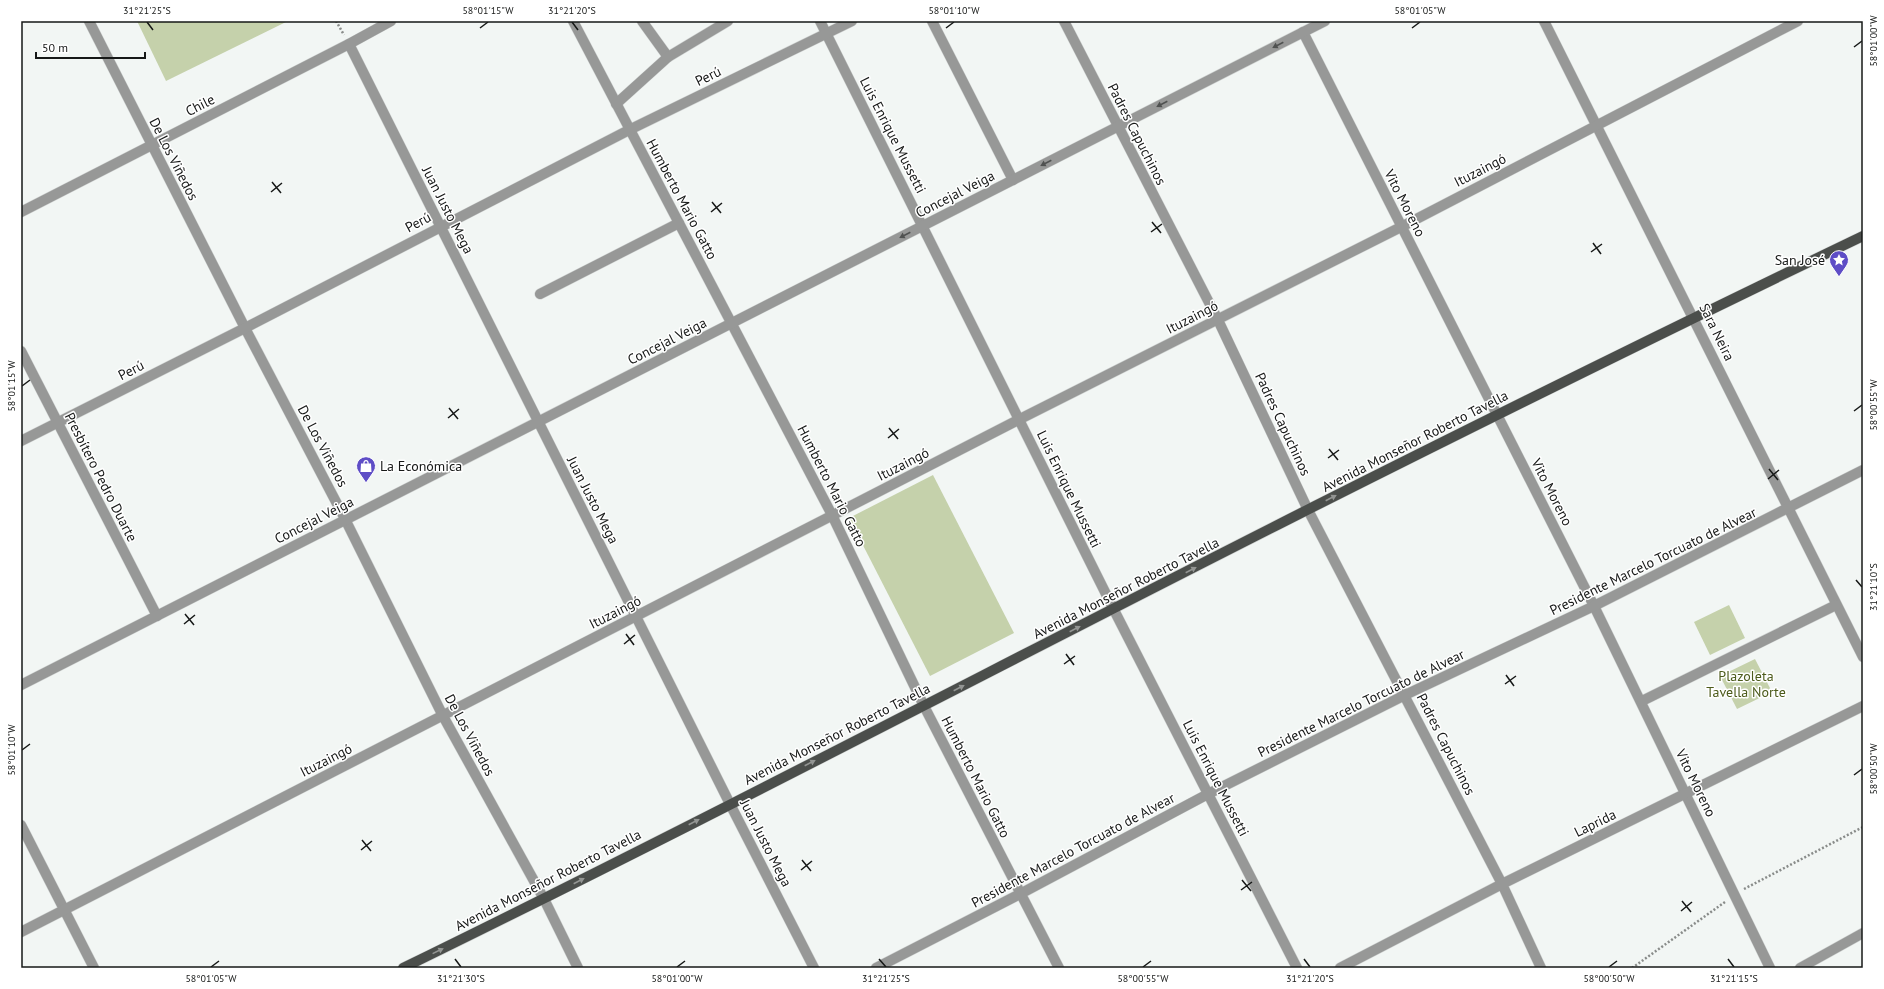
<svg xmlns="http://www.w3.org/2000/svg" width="1884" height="989" font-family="'PT Sans',sans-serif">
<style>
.green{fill:#c5d1ab}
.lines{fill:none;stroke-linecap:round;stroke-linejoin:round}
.minor-casing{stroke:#cfd2d1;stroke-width:11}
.major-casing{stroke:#cfd2d1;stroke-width:11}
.path{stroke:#898c8a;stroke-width:2.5;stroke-dasharray:2 2;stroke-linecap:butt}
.minor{stroke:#979897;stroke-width:10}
.major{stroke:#4b4e4b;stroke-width:10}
.oneway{fill:#505251}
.oneway2{fill:#939593}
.ticks{fill:none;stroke:#161817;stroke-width:1.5}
.labels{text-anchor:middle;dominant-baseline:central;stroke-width:3;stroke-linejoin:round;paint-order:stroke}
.street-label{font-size:14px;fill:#161817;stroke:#fff}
.poi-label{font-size:14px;fill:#161817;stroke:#fff;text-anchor:end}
.park-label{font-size:14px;fill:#4c5b1b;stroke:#fff}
.neatline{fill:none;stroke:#161817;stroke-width:1.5}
.ticks-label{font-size:10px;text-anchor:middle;fill:#161817}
</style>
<rect width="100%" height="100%" fill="#f2f6f4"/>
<!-- green -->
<g class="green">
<path d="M 137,21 L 288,21 L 166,81 Z"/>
<path d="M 933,475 L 1014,633 L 930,676 L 849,518 Z"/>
<path d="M 1729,605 L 1745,638 L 1710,655 L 1694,622 Z"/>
<path d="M 1755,659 L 1772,692 L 1737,709 L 1720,676 Z"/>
</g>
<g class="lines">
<!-- minor casing -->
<g class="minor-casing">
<g id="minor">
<path d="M 89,21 L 245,328 L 345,519 L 443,716 L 544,899 L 578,968"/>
<path d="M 573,21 L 832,515 L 924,706 L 1059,968"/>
<path d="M 642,21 L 668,57"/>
<path d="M 820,21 L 1114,610 L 1297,968"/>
<path d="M 932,21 L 1013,180"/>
<path d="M 1064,21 L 1218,320 L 1308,510 L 1502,884 L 1541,968"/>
<path d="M 1544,21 L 1863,657"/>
<path d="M 1303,32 L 1594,606 L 1770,968"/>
<path d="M 349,44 L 730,804 L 814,968"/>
<path d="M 616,104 L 668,57 L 728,21"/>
<path d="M 21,212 L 349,44 L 391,21"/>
<path d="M 540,294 L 679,223"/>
<path d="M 21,351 L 157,616"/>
<path d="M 21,441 L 245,328 L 629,130 L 852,21"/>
<path d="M 21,685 L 1325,21"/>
<path d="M 1642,701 L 1836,605"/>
<path d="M 21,825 L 94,968"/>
<path d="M 21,932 L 1020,419 L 1401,227 L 1798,21"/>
<path d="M 876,968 L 1020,894 L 1208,794 L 1405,695 L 1594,606 L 1863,470"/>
<path d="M 1340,968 L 1502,884 L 1863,706"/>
<path d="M 1800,968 L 1863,933"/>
</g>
</g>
<!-- major casing -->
<g class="major-casing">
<path id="major" d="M 403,968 C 708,819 1008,661 1311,508 C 1494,416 1678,325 1863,236"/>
</g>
<!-- path -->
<g class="path">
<path d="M 336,21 L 344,35"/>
<path d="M 1744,889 L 1863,827"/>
<path d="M 1632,968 L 1725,902"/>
</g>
<!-- minor -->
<use href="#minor" class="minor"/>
<!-- major -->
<use href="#major" class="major"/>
</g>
<!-- one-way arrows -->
<defs><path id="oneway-solid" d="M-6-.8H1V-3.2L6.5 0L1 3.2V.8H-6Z"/></defs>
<g class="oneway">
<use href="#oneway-solid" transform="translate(1278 45) rotate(153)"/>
<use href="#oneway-solid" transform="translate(1162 104) rotate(153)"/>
<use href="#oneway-solid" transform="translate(1046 163) rotate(153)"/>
<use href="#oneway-solid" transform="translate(905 235) rotate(153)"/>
</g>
<g class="oneway2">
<use href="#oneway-solid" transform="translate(1331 498) rotate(-27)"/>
<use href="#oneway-solid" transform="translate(1191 570) rotate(-27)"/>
<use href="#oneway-solid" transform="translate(1075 629) rotate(-27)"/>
<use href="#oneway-solid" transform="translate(959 688) rotate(-27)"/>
<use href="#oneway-solid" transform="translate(810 763) rotate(-27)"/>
<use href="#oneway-solid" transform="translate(694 822) rotate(-27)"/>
<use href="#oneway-solid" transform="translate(579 881) rotate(-27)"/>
<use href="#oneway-solid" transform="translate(438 951) rotate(-26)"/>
</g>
<!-- ticks -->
<path class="ticks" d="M 147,22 L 153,30M 572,22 L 578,30M 480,28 L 488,22M 946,28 L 954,22M 1412,28 L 1420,22M 1854,47 L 1862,41M 272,182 L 281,193M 271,192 L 282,183M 712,202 L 721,213M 711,212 L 722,203M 1152,222 L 1161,233M 1151,232 L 1162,224M 1593,243 L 1601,254M 1591,252 L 1602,244M 22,386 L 30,380M 449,408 L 458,419M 1854,411 L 1862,405M 448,418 L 459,409M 889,428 L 898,439M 888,438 L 899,429M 1329,449 L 1338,460M 1328,458 L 1339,450M 1769,469 L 1778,480M 1768,479 L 1779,470M 1856,580 L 1862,587M 185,614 L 194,625M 184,624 L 195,615M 626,634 L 634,645M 624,644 L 635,635M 1066,654 L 1074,665M 1064,664 L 1075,656M 1506,675 L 1514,686M 1505,684 L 1516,676M 22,750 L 30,744M 1854,775 L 1862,769M 362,840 L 371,851M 361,850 L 372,841M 802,860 L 811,871M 801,870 L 812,861M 1242,880 L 1251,891M 1241,890 L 1252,882M 1682,901 L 1691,912M 1681,911 L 1692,902M 455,959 L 461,967M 879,959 L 886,967M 1304,959 L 1310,967M 1728,959 L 1734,967M 211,967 L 219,961M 677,967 L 685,961M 1143,967 L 1151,961M 1609,967 L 1617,961"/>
<!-- icons -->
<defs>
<g id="sight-pin" transform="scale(1)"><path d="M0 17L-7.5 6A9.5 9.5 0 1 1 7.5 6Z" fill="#5e4dc6" stroke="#fff"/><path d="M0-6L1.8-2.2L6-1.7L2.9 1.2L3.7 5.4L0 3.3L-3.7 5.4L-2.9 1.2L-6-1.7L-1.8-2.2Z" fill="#fff"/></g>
<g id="shop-pin" transform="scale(1)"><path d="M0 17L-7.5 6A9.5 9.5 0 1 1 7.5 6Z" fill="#5e4dc6" stroke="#fff"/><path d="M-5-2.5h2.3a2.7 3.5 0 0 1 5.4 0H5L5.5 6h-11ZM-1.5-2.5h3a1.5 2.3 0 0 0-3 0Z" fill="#fff"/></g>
</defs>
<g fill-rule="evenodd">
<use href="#sight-pin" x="1839" y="260"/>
<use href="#shop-pin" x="366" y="466"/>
</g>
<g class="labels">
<!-- street labels -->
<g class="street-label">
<text transform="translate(708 76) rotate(-26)">Perú</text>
<text transform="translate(200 105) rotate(-27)">Chile</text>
<text transform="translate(1137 134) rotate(63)">Padres Capuchinos</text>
<text transform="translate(893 135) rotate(63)">Luis Enrique Mussetti</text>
<text transform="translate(174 159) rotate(63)">De Los Viñedos</text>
<text transform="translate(1480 170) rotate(-27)">Ituzaingó</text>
<text transform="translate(955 194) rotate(-27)">Concejal Veiga</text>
<text transform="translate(682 199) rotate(62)">Humberto Mario Gatto</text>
<text transform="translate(1405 203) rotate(63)">Vito Moreno</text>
<text transform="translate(448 210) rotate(63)">Juan Justo Mega</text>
<text transform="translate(418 222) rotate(-28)">Perú</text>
<text transform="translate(1192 317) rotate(-27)">Ituzaingó</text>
<text transform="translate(1717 332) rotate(64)">Sara Neira</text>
<text transform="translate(667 341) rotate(-27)">Concejal Veiga</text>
<text transform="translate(131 370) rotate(-27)">Perú</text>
<text transform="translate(1283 424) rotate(65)">Padres Capuchinos</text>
<text transform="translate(1415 441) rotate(-27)">Avenida Monseñor Roberto Tavella</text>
<text transform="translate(323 446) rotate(62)">De Los Viñedos</text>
<text transform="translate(903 464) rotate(-27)">Ituzaingó</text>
<text transform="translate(101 477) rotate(63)">Presbítero Pedro Duarte</text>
<text transform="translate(832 486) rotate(63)">Humberto Mario Gatto</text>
<text transform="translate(1069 489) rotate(64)">Luis Enrique Mussetti</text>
<text transform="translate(1552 492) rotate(63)">Vito Moreno</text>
<text transform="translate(593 500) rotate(63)">Juan Justo Mega</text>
<text transform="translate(314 520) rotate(-27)">Concejal Veiga</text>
<text transform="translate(1653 561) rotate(-26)">Presidente Marcelo Torcuato de Alvear</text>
<text transform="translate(1126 588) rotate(-27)">Avenida Monseñor Roberto Tavella</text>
<text transform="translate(615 612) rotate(-27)">Ituzaingó</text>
<text transform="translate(1361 703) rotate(-26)">Presidente Marcelo Torcuato de Alvear</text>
<text transform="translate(837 734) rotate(-27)">Avenida Monseñor Roberto Tavella</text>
<text transform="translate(470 735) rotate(62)">De Los Viñedos</text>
<text transform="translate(1446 744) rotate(63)">Padres Capuchinos</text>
<text transform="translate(326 760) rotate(-27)">Ituzaingó</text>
<text transform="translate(976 777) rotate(63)">Humberto Mario Gatto</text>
<text transform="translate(1216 778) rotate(63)">Luis Enrique Mussetti</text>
<text transform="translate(1696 783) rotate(64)">Vito Moreno</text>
<text transform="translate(1595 823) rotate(-26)">Laprida</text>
<text transform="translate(766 843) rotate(63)">Juan Justo Mega</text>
<text transform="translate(1073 850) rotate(-28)">Presidente Marcelo Torcuato de Alvear</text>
<text transform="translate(548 880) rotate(-27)">Avenida Monseñor Roberto Tavella</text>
</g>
<!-- poi labels -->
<g class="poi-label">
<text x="1825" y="260">San José</text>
<text x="380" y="466" text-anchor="start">La Económica</text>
</g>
<!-- park labels -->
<g class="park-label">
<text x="1746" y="676">Plazoleta<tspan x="1746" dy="16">Tavella Norte</tspan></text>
</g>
</g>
<!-- border -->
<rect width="1884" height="989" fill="none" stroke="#ffffff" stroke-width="44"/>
<!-- scale -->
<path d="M36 52v6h109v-6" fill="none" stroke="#161817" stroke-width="2"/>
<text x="42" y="52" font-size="12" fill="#161817" stroke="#ffffff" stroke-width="3" paint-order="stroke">50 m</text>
<rect x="22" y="22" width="1840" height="945" class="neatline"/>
<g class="ticks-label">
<text x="147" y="14">31°21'25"S</text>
<text x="488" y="14">58°01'15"W</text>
<text x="572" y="14">31°21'20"S</text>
<text x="954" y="14">58°01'10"W</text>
<text x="1420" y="14">58°01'05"W</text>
<text transform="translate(1873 41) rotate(-90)" y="4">58°01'00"W</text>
<text transform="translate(11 386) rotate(-90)" y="4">58°01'15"W</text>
<text transform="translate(1873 405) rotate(-90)" y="4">58°00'55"W</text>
<text transform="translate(1873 587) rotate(-90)" y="4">31°21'10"S</text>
<text transform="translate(11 750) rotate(-90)" y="4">58°01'10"W</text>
<text transform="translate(1873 769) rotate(-90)" y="4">58°00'50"W</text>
<text x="211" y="982">58°01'05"W</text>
<text x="461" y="982">31°21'30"S</text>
<text x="677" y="982">58°01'00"W</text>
<text x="886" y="982">31°21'25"S</text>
<text x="1143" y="982">58°00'55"W</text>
<text x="1310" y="982">31°21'20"S</text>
<text x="1609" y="982">58°00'50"W</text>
<text x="1734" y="982">31°21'15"S</text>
</g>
</svg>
